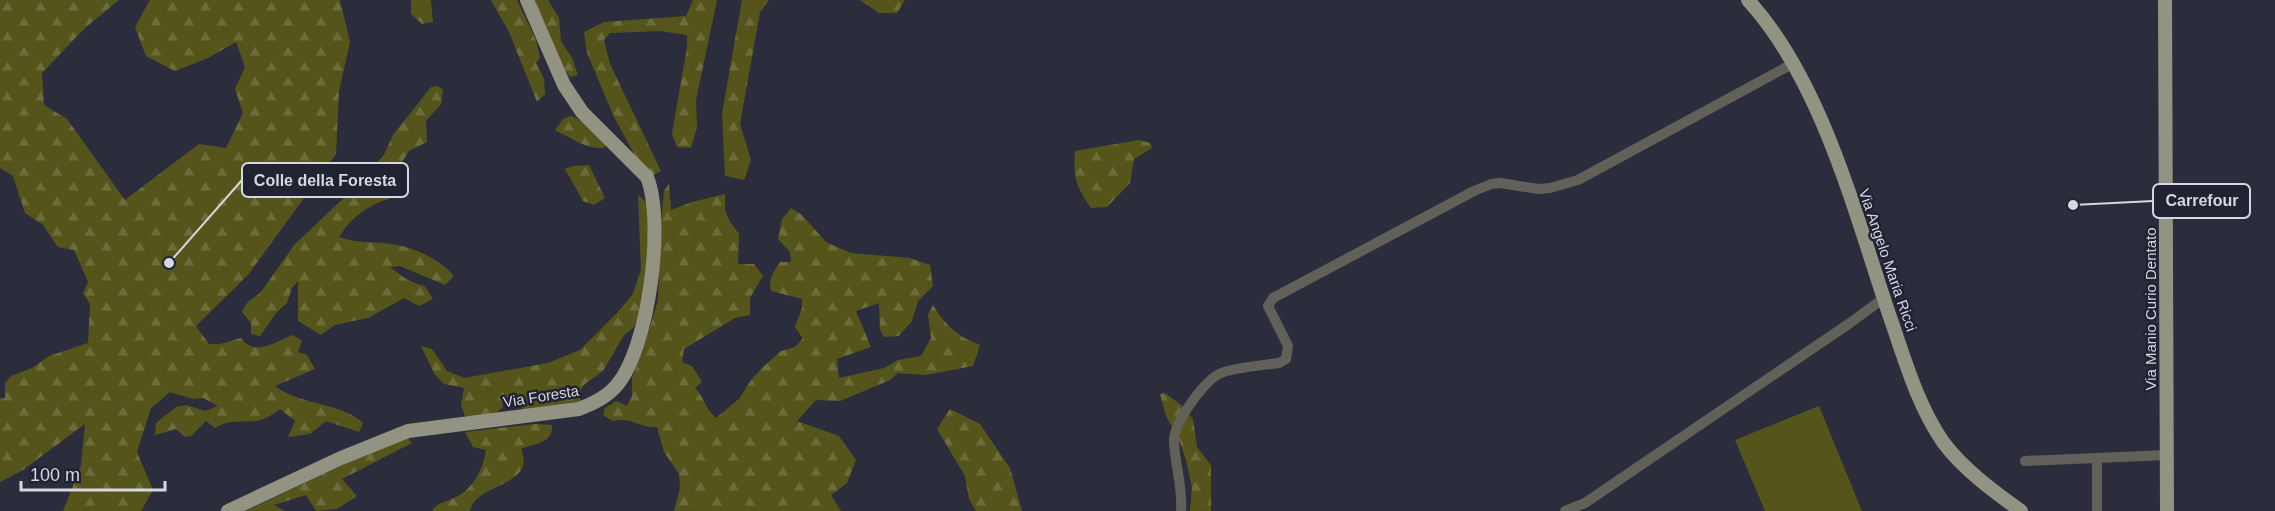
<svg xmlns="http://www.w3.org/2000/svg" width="2275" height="511" font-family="Helvetica,sans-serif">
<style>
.green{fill:#55551b}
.forest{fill:url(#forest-firs)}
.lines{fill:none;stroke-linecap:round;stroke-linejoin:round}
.minor{stroke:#616159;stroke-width:10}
.major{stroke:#929382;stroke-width:14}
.labels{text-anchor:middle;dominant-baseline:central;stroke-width:5;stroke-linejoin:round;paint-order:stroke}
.street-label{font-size:15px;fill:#d5d7e1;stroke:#212332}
.leader{fill:none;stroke:#d5d7e1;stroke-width:2}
.callout-dot{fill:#d5d7e1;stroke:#212332;stroke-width:2}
.callout{fill:#212332;stroke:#d5d7e1;stroke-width:2}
.callout-label{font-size:16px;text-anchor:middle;font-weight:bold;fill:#d5d7e1}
</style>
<defs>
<pattern id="forest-firs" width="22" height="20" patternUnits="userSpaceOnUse" patternTransform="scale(1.5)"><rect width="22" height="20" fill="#55551b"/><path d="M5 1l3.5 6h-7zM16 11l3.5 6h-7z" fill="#6d6d3c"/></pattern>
</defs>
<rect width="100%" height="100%" fill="#2b2d3c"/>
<!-- green -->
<path class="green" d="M 1819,406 L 1862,511 L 1765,511 L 1735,440 Z"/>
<!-- forest -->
<g class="forest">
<path d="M 0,0 L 119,0 L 85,28 L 42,73 L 44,105 L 67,119 L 125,200 L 199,144 L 226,148 L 243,113 L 235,89 L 245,67 L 236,42 L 208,58 L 175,71 L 146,56 L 135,27 L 150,0 L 340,0 L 350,42 L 339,91 L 336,154 L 248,275 L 196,326 L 209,344 L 220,344 L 241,338 C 255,357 275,342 293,335 L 302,341 L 298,352 L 307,355 L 315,369 L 275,386 C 301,406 341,402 363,423 L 359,432 L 326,421 L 310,434 L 288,437 L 295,421 L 280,409 C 252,432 240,413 215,428 L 206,421 L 191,436 L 185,437 L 176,429 L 155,435 L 156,423 L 176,407 L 187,405 L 205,411 L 218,406 L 203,398 L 193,399 L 170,392 L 151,408 L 137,452 L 153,490 L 141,511 L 63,511 L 81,466 L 85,424 L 23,470 L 0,482 L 0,398 L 5,398 L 5,383 L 11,376 L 32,368 L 49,356 L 88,343 L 90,304 L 83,293 L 88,282 L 74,250 L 58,247 L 43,225 L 25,213 L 13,176 L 0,168 Z"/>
<path d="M 411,0 L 431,0 L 433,22 L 422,24 L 411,14 Z"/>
<path d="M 491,0 L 517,0 L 536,40 L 540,58 L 536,63 L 544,79 L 545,94 L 537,102 L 509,32 Z"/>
<path d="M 535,0 L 548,0 L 559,18 L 561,41 L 572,58 L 578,75 L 570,77 L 554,55 Z"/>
<path d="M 693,0 L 717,0 L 696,100 L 697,127 L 691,148 L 677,147 L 672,134 L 687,47 L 687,35 L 660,31 L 610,33 L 604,40 L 610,64 L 661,171 L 653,175 L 641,166 L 614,117 L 587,53 L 584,32 L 604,22 L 686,16 Z"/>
<path d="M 742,0 L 769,0 L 760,12 L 740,124 L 751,160 L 744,180 L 725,176 L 722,114 Z"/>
<path d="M 860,0 L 905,0 L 897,13 L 879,13 Z"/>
<path d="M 438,86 L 443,90 L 441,104 L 426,121 L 427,142 L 409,151 L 387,185 L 391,198 C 368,205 351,217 339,237 C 360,244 371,241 391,244 C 413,247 440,259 454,276 L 445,285 L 400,266 L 390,267 C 403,276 407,282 425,286 L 433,299 L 419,306 L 404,298 L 368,318 L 335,325 L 321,335 L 298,321 L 298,281 L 292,288 L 287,303 L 277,312 L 260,336 L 251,334 L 251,323 L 242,312 L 247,303 L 261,292 L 294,245 L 346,196 L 384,155 L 393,135 L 431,87 Z"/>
<path d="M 571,116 C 585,121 600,134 606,147 C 591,152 569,137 555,130 L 563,119 Z"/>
<path d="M 1139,140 L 1150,143 L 1152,148 L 1134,159 L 1130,183 L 1107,207 L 1091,208 C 1076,186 1073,178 1075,151 Z"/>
<path d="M 589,165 L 605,198 L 594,205 L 583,201 L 565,169 L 573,166 Z"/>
<path d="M 669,184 L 671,210 L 692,202 L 725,194 L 725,210 L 729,220 L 739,234 L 738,264 L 754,264 L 763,276 L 750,298 L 750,315 L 735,318 L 684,349 L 682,362 L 692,366 L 702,382 L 695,388 C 704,397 706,410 716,418 L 739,399 L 751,380 L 763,367 L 781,351 L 795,347 L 803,338 L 795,327 L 802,308 L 802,299 L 771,291 C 768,280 774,271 780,262 L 791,262 L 790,252 L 778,239 L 782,219 L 791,208 L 802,215 L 826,242 L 851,253 L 910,258 L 930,265 L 933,286 L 918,301 L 912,321 L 899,336 L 884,337 L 880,330 L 879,303 L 856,311 L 871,347 L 837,359 L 839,378 L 884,368 L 898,360 L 921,356 L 931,338 L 928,315 L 933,305 C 946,326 957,336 980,345 L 973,366 L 926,375 L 898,373 L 890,380 L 840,401 L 816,400 L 797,421 L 839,436 L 856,460 L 847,483 L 831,495 L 841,511 L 674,511 L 680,488 L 679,474 L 664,452 L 657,427 C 638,428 631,416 613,421 L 603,415 L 605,408 L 616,401 L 627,406 L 632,396 L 632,378 L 643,350 L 658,300 L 661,223 L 664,191 Z"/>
<path d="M 638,195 L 649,205 L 649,232 L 643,306 L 634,327 L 624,335 L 603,371 L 585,384 L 581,389 L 580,402 L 523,411 L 520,399 L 502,399 L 503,407 C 490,418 481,422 465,416 L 461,405 L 464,388 L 444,384 L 435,375 L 421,346 L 432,349 L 447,371 L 464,378 L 548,363 L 580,350 L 616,314 L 633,294 L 641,270 Z"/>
<path d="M 1165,393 L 1181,405 L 1193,419 L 1197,447 L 1211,465 L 1211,511 L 1190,511 L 1192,487 L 1186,460 L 1178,437 L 1166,416 L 1160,394 Z"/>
<path d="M 950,409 L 980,424 L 1010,468 L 1022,511 L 976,511 L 969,499 L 965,476 L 937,429 Z"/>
<path d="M 535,424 L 552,425 C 553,444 534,443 521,449 C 537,487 476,482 470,511 L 432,511 C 437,503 443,503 452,499 C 472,491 483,471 486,450 L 473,447 L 465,432 Z"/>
<path d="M 408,438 L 412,443 L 342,479 L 357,496 L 337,509 L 316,511 L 306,495 L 274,505 L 285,511 L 246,511 L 390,442 Z"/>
</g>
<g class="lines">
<!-- minor -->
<g class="minor">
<path d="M 2025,461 L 2167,455"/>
<path d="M 1181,511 C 1183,487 1175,465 1174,442 C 1173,423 1203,383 1219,374 C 1230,368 1265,365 1279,363 L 1286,359 L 1288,346 L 1268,306 L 1273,298 L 1474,191 L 1491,184 L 1500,183 L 1538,189 L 1550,188 L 1578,180 L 1794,63"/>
<path d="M 1565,511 L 1585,503 L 1850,323 L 1884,298"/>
<path d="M 2097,511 L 2097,458"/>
</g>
<!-- major -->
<g class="major">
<path d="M 1748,0 C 1822,81 1855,214 1890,317 C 1905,360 1917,404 1943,442 C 1963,469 1993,491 2021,511"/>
<path d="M 2165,0 L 2167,511"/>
<path d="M 228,511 L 341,458 L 408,431 L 579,409 C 594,403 607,397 617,385 C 649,347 665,222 647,177 L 582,112 L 564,85 L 527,0"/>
</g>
</g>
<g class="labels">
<!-- street labels -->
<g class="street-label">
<text transform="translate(1888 260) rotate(71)">Via Angelo Maria Ricci</text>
<text transform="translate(2150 309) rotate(-90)">Via Manio Curio Dentato</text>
<text transform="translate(541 396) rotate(-9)">Via Foresta</text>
</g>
</g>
<!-- callouts -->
<path class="leader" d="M169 263L242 180M2073 205L2153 201"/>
<g class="callout-dot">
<circle cx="169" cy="263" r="6"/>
<circle cx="2073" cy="205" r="6"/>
</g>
<g class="callout">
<rect x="242" y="163" width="166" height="34" rx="6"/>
<rect x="2153" y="184" width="97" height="34" rx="6"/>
</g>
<g class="callout-label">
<text x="325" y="186">Colle della Foresta</text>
<text x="2202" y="206">Carrefour</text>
</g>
<!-- scale -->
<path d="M21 481v9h144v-9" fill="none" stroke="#d5d7e1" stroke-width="3"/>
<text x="30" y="481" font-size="18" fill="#d5d7e1" stroke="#212332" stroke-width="4.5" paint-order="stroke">100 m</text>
</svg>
